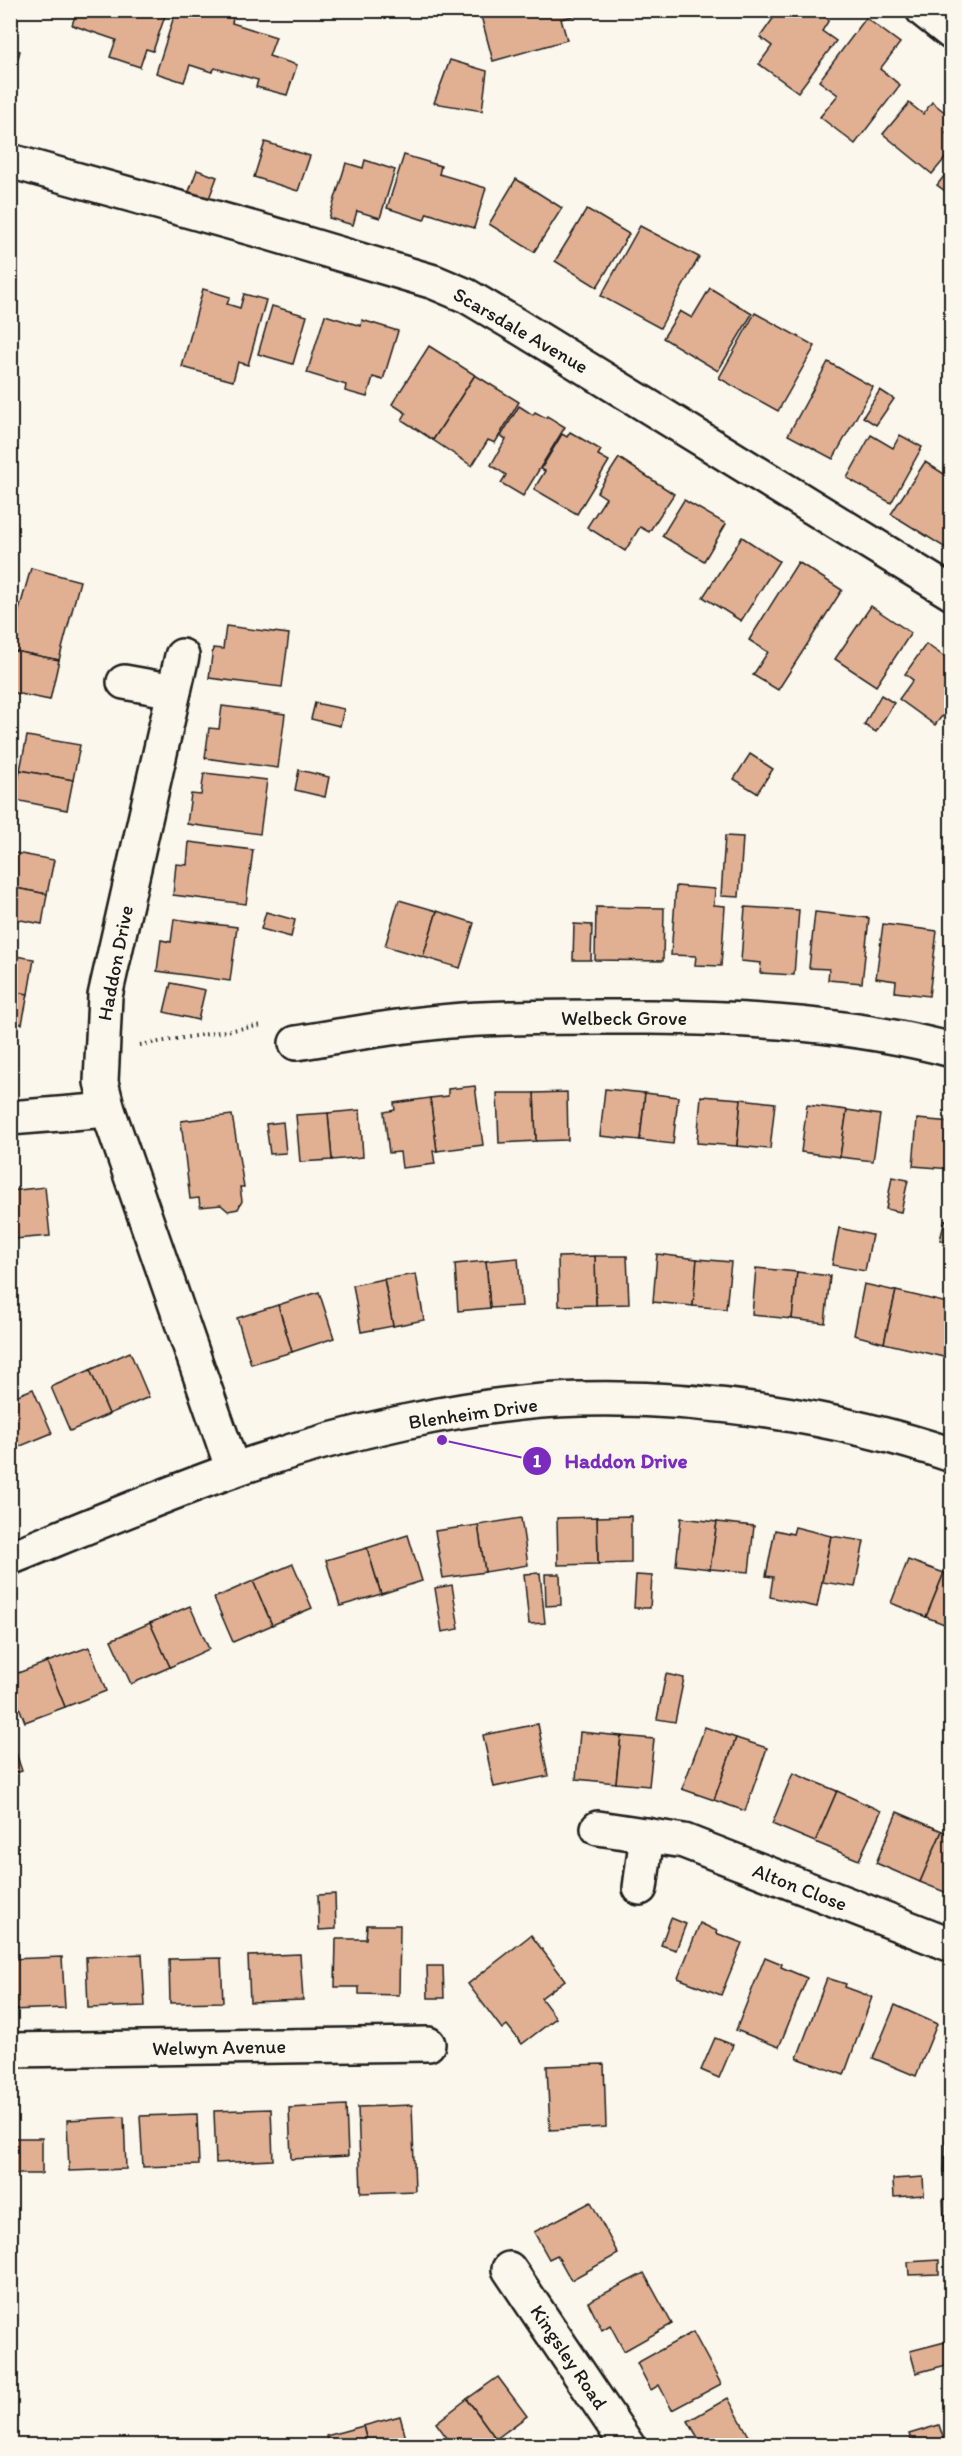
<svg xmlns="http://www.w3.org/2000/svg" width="962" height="2456" font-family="Itim,sans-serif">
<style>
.building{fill:#e1b093;stroke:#1c1c1c;stroke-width:1.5}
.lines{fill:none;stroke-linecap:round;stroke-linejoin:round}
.minor-casing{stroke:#1c1c1c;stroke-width:38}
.path{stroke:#1c1c1c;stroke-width:4;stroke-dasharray:1.5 4.5;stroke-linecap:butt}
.minor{stroke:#fbf7ec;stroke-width:33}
.labels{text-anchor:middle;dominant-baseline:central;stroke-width:5;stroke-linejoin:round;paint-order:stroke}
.street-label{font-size:20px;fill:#1c1c1c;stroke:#fbf7ec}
.leader{fill:none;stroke:#7b2cbf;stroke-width:2}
.callout-dot{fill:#7b2cbf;stroke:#fbf7ec;stroke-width:2}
.mark-label{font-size:18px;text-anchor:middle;font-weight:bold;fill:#fff}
.callout-label{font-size:21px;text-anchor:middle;font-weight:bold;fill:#7b2cbf;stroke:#fbf7ec;stroke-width:5;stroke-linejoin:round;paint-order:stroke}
</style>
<rect width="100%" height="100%" fill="#fbf7ec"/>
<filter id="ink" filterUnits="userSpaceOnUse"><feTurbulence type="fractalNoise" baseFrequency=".0167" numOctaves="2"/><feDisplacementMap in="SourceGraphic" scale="12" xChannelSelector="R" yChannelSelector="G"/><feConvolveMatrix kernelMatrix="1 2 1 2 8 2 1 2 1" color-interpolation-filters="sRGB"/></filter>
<g filter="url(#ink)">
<!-- building -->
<g class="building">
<path d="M 77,10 L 167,10 L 153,51 L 146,49 L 140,67 L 110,57 L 116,40 L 72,25 Z"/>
<path d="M 176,10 L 211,10 L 233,18 L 232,23 L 276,37 L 269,56 L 297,65 L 287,95 L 256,87 L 258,80 L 215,68 L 212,72 L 190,65 L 184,82 L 156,73 Z"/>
<path d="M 501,10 L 580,10 L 581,14 L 561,19 L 567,40 L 493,61 L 481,16 Z"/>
<path d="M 779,10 L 816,10 L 829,20 L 822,31 L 836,41 L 798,92 L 759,64 L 772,46 L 760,37 Z"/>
<path d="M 866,18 L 900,43 L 880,69 L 900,85 L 855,144 L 820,117 L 838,95 L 819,81 Z"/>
<path d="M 10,48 L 20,51 L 13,76 L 10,76 Z"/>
<path d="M 450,60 L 487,71 L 482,111 L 434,103 Z"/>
<path d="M 932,102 L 952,118 L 952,126 L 946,133 L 952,137 L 952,150 L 932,174 L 883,134 L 909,103 L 923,114 Z"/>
<path d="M 265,142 L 310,156 L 298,191 L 254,177 Z"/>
<path d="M 404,155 L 441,166 L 439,174 L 486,188 L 474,228 L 427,213 L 424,220 L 387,208 Z"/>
<path d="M 365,160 L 395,170 L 380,218 L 357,211 L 353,225 L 329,218 L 346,163 L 363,168 Z"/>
<path d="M 952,166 L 952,196 L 937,185 Z"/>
<path d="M 197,170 L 217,177 L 208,201 L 188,194 Z"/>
<path d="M 516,179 L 562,208 L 534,252 L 489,224 Z"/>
<path d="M 587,209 L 629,234 L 597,287 L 555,261 Z"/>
<path d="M 640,226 L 699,257 L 660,328 L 601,296 Z"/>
<path d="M 710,288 L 752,314 L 718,371 L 663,338 L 680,311 L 692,318 Z"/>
<path d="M 203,289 L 230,297 L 227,304 L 240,308 L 244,294 L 266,300 L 248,365 L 238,362 L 233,381 L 182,367 Z"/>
<path d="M 272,306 L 307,316 L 293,364 L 258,354 Z"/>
<path d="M 755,313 L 815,346 L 778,411 L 719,378 Z"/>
<path d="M 325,315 L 361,326 L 362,320 L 398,331 L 383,380 L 373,377 L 367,397 L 345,391 L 346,385 L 307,373 Z"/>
<path d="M 429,346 L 475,375 L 433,440 L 402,420 L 406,413 L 392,404 Z"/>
<path d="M 828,362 L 873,387 L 833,459 L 788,435 Z"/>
<path d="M 475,375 L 519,402 L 495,443 L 488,440 L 472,466 L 433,440 Z"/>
<path d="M 880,390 L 894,399 L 876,425 L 863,417 Z"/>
<path d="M 519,406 L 533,415 L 535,412 L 546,418 L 547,416 L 565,427 L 523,496 L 501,483 L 506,475 L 491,465 L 506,439 L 501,436 Z"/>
<path d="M 570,432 L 601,450 L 598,455 L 609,461 L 577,514 L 534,489 L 545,471 L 541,469 L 562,434 L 567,437 Z"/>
<path d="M 871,435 L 893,448 L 900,435 L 922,447 L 891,503 L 847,478 Z"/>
<path d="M 619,458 L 674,494 L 649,532 L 640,527 L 625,551 L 587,527 L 606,498 L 597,492 Z"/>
<path d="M 925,462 L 944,474 L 952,462 L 952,552 L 891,514 Z"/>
<path d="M 684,500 L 726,524 L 704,561 L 662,536 Z"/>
<path d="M 742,537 L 779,561 L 741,621 L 703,597 Z"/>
<path d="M 798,562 L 842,590 L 778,690 L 753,675 L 768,652 L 749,640 Z"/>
<path d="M 31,568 L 80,581 L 59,660 L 10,650 L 10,642 Z"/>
<path d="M 871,606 L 911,633 L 876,686 L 835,659 Z"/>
<path d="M 226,626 L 289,634 L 282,687 L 209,678 L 213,648 L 223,649 Z"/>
<path d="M 926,644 L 952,662 L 952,719 L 949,722 L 942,716 L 935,725 L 899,699 L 913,680 L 905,674 Z"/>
<path d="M 10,650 L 59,660 L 50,700 L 10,692 Z"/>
<path d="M 881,695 L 894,703 L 876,732 L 864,725 Z"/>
<path d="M 315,703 L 344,709 L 340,726 L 311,719 Z"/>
<path d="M 222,706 L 285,714 L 278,768 L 205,758 L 209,728 L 219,729 Z"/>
<path d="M 27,736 L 80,745 L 73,780 L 20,770 Z"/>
<path d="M 750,754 L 773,769 L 757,793 L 734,779 Z"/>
<path d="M 20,770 L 73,780 L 67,810 L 15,800 Z"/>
<path d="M 299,770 L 329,777 L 325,797 L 295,790 Z"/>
<path d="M 204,773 L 267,780 L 260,834 L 187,824 L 191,794 L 201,795 Z"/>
<path d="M 725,836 L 743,837 L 739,897 L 721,896 Z"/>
<path d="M 189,842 L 253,850 L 246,904 L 173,895 L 176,864 L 187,865 Z"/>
<path d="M 10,852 L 54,860 L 47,894 L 10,887 Z"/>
<path d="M 676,886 L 715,889 L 714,905 L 725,906 L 721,966 L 695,965 L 696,956 L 671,955 Z"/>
<path d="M 10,887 L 47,894 L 42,924 L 10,918 Z"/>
<path d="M 399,900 L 437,911 L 423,957 L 385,946 Z"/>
<path d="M 596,907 L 664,908 L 663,961 L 595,960 Z"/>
<path d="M 745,907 L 799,910 L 794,975 L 760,973 L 761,963 L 741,961 Z"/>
<path d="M 437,911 L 474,923 L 460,968 L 423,957 Z"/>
<path d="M 266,912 L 295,920 L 291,937 L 261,929 Z"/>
<path d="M 815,912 L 869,918 L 862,983 L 828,980 L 829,969 L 809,968 Z"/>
<path d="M 174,919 L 237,927 L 230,981 L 157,971 L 161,940 L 171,942 Z"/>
<path d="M 574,924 L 592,925 L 591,960 L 573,960 Z"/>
<path d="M 883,924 L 937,931 L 929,996 L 895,992 L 896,981 L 876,978 Z"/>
<path d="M 10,955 L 34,959 L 28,994 L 10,991 Z"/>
<path d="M 171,983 L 205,990 L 198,1020 L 164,1012 Z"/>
<path d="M 10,991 L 28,994 L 22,1024 L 10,1022 Z"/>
<path d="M 475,1086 L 483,1145 L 437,1151 L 430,1098 L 448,1096 L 448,1089 Z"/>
<path d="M 605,1089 L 645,1093 L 640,1140 L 600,1136 Z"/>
<path d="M 567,1092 L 568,1140 L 536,1141 L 534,1093 Z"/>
<path d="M 497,1093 L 534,1093 L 536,1141 L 499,1143 Z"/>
<path d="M 645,1093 L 678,1097 L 673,1144 L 640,1140 Z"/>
<path d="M 701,1096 L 741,1099 L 737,1146 L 697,1143 Z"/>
<path d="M 430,1098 L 437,1151 L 433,1151 L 435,1164 L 402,1168 L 400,1152 L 389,1153 L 384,1112 L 395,1110 L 394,1103 Z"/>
<path d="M 741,1099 L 775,1103 L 770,1149 L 737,1146 Z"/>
<path d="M 807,1105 L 847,1110 L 840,1157 L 801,1152 Z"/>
<path d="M 360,1110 L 363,1157 L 332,1160 L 328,1113 Z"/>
<path d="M 847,1110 L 880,1115 L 873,1161 L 840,1157 Z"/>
<path d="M 328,1113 L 332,1160 L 300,1162 L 296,1115 Z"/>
<path d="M 232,1115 L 244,1187 L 240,1187 L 242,1201 L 238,1209 L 228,1211 L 221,1205 L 200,1207 L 199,1198 L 190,1199 L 181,1121 Z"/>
<path d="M 917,1119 L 952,1122 L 952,1169 L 913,1166 Z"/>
<path d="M 283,1122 L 286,1153 L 270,1154 L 266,1124 Z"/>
<path d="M 892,1177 L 908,1180 L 901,1212 L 886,1209 Z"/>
<path d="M 45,1187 L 50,1236 L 14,1239 L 10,1191 Z"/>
<path d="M 945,1220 L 952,1221 L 952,1242 L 940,1240 Z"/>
<path d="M 839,1228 L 872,1235 L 865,1271 L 832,1265 Z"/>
<path d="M 657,1254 L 697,1259 L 693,1306 L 653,1302 Z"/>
<path d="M 595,1256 L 627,1256 L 629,1304 L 596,1305 Z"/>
<path d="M 595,1256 L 596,1305 L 559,1306 L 558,1257 Z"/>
<path d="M 518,1258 L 522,1306 L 490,1308 L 486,1261 Z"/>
<path d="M 697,1259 L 731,1262 L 726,1309 L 693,1306 Z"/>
<path d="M 486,1261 L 490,1308 L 458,1311 L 455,1264 Z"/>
<path d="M 756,1268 L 797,1272 L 792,1319 L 752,1315 Z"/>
<path d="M 797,1272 L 830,1276 L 825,1323 L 792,1319 Z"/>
<path d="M 416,1274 L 424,1320 L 393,1326 L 384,1279 Z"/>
<path d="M 384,1279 L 393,1326 L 361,1332 L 353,1285 Z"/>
<path d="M 864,1284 L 896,1291 L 884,1343 L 854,1335 Z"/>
<path d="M 896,1291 L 952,1304 L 952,1359 L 884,1343 Z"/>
<path d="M 319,1292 L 334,1338 L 292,1352 L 278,1305 Z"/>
<path d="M 278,1305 L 292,1352 L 251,1364 L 237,1318 Z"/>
<path d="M 130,1352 L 149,1397 L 109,1414 L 90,1370 Z"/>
<path d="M 90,1370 L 109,1414 L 70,1431 L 51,1387 Z"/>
<path d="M 33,1389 L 52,1433 L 11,1450 L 10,1398 Z"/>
<path d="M 631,1516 L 631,1563 L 598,1564 L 597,1517 Z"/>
<path d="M 597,1517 L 598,1564 L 558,1565 L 557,1518 Z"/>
<path d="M 521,1518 L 528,1565 L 485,1572 L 478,1525 Z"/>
<path d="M 681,1518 L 717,1522 L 710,1569 L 676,1565 Z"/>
<path d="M 717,1522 L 754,1526 L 749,1572 L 710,1569 Z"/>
<path d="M 478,1525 L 485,1572 L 443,1578 L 435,1531 Z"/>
<path d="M 795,1527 L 831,1536 L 817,1607 L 770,1597 L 773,1577 L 766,1576 L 775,1530 L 793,1534 Z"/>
<path d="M 408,1535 L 422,1581 L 381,1594 L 367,1548 Z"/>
<path d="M 831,1536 L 864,1541 L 855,1587 L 822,1582 Z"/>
<path d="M 367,1548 L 381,1594 L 340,1606 L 326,1560 Z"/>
<path d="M 908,1560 L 944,1573 L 926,1617 L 891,1603 Z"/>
<path d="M 293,1564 L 312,1608 L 272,1625 L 253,1581 Z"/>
<path d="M 540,1573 L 545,1623 L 529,1624 L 524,1574 Z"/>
<path d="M 944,1573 L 952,1576 L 952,1627 L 926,1617 Z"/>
<path d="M 545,1574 L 560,1574 L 561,1605 L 546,1606 Z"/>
<path d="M 636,1575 L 652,1576 L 650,1608 L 634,1608 Z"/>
<path d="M 253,1581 L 272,1625 L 233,1642 L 214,1598 Z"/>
<path d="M 452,1585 L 459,1629 L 442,1632 L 435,1588 Z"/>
<path d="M 190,1606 L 209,1649 L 170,1667 L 150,1623 Z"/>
<path d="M 150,1623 L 170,1667 L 131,1684 L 111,1640 Z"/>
<path d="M 89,1647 L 106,1691 L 65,1707 L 47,1662 Z"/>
<path d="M 47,1662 L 65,1707 L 25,1722 L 10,1684 L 10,1676 Z"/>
<path d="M 666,1674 L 684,1678 L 675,1722 L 657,1719 Z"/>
<path d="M 538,1724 L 548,1776 L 494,1787 L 483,1735 Z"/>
<path d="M 705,1727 L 736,1738 L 714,1800 L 682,1789 Z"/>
<path d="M 580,1732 L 621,1736 L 616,1783 L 576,1779 Z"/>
<path d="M 621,1736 L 654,1739 L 649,1786 L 616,1783 Z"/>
<path d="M 736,1738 L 767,1748 L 745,1811 L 714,1800 Z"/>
<path d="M 12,1741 L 22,1771 L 10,1775 L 10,1742 Z"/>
<path d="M 793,1773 L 837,1791 L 815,1842 L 772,1824 Z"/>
<path d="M 837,1791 L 881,1811 L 859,1860 L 815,1842 Z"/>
<path d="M 897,1812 L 942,1831 L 920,1882 L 876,1863 Z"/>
<path d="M 942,1831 L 952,1835 L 952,1895 L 920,1882 Z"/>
<path d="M 335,1894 L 336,1929 L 319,1930 L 318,1895 Z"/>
<path d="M 671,1918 L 686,1924 L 676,1950 L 661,1945 Z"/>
<path d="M 700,1923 L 717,1931 L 716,1933 L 742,1943 L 721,1995 L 678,1978 Z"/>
<path d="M 367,1925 L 400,1925 L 399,1995 L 359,1994 L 359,1987 L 335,1987 L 336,1939 L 366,1939 Z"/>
<path d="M 531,1935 L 565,1980 L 541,1998 L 556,2018 L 522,2044 L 507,2025 L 502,2029 L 468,1984 Z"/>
<path d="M 142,1954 L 145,2006 L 88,2008 L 86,1957 Z"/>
<path d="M 300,1954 L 303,2000 L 250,2002 L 248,1956 Z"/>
<path d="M 62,1957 L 65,2008 L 10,2010 L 10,1959 Z"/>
<path d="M 765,1957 L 782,1964 L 781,1967 L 807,1978 L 779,2047 L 736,2030 Z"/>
<path d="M 221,1958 L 223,2002 L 170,2003 L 169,1959 Z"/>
<path d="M 427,1966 L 443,1966 L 444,1998 L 428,1998 Z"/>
<path d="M 827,1978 L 846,1984 L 845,1987 L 872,1997 L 844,2075 L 797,2058 Z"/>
<path d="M 895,2005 L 937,2024 L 916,2076 L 873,2058 Z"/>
<path d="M 952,2030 L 952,2051 L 943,2035 Z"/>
<path d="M 715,2038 L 733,2045 L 719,2078 L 701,2070 Z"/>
<path d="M 604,2064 L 606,2127 L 550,2130 L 547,2066 Z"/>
<path d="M 346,2105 L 348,2156 L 291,2159 L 289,2108 Z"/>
<path d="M 412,2105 L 415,2191 L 361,2193 L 358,2107 Z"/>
<path d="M 271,2109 L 273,2160 L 216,2163 L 214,2111 Z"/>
<path d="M 197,2114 L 199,2165 L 143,2167 L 140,2116 Z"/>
<path d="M 124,2117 L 126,2169 L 69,2171 L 67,2120 Z"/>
<path d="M 10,2119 L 11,2138 L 42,2138 L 42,2174 L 10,2174 Z"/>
<path d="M 946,2123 L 952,2123 L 952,2172 L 944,2172 Z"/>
<path d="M 923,2177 L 924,2195 L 894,2197 L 893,2179 Z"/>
<path d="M 943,2199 L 952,2199 L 952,2251 L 946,2251 Z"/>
<path d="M 591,2202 L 618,2254 L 571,2280 L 557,2255 L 549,2259 L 534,2232 Z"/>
<path d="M 939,2260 L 939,2274 L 909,2275 L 908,2262 Z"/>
<path d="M 644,2273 L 672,2324 L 624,2351 L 610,2325 L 602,2330 L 588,2302 Z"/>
<path d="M 693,2332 L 721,2384 L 672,2410 L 659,2385 L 651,2390 L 637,2363 Z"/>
<path d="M 945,2342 L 950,2364 L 916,2373 L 910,2351 Z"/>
<path d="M 498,2377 L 527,2416 L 496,2439 L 467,2399 Z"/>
<path d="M 728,2398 L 750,2438 L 737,2446 L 703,2446 L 688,2421 Z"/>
<path d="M 467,2399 L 496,2439 L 487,2446 L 453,2446 L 436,2423 Z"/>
<path d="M 400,2416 L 408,2446 L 368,2446 L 363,2426 Z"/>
<path d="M 939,2425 L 946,2446 L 913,2446 L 909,2434 Z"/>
<path d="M 363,2426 L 368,2446 L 328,2446 L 326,2436 Z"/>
</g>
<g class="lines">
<!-- minor casing -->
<g class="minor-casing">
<g id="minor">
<path d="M 923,10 L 952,33"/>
<path d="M 10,161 L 269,233 L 434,282 L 467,296 L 516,325 L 952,593"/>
<path d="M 182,656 L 105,996 L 101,1082 L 108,1110 L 233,1470"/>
<path d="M 124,682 L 174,691"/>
<path d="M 296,1043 C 351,1034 407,1024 463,1020 C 525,1016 587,1017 649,1017 C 751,1018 853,1024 952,1050"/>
<path d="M 10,1118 L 108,1110"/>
<path d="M 10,1558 C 84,1528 158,1497 233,1470 C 340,1433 469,1402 581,1399 C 703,1396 837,1416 952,1455"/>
<path d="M 598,1828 L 684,1841 L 952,1945"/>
<path d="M 640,1888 L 647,1835"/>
<path d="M 10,2050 L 428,2044"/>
<path d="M 509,2269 L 628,2446"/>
</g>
</g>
<!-- path -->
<path class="path" d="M 140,1045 L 263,1025"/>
<!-- minor -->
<use href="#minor" class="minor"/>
</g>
</g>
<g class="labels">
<!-- street labels -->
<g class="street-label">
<text transform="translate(521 330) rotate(30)">Scarsdale Avenue</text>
<text transform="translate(115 963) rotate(-79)">Haddon Drive</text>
<text x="624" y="1018">Welbeck Grove</text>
<text transform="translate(473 1413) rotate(-8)">Blenheim Drive</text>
<text transform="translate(800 1887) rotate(21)">Alton Close</text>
<text transform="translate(219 2047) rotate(-1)">Welwyn Avenue</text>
<text transform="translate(569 2357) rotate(56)">Kingsley Road</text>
</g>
</g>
<!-- callouts -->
<path class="leader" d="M442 1440L537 1461"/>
<g class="callout-dot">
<circle cx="442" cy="1440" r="6"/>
<circle cx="537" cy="1461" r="15"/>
</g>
<g class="mark-label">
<text x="537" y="1467">1</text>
</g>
<g class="callout-label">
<text x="626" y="1468">Haddon Drive</text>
</g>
<!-- margin -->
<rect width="962" height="2456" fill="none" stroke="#fbf7ec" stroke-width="36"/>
<rect x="18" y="18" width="926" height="2420" fill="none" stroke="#1c1c1c" stroke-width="2" filter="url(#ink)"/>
</svg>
